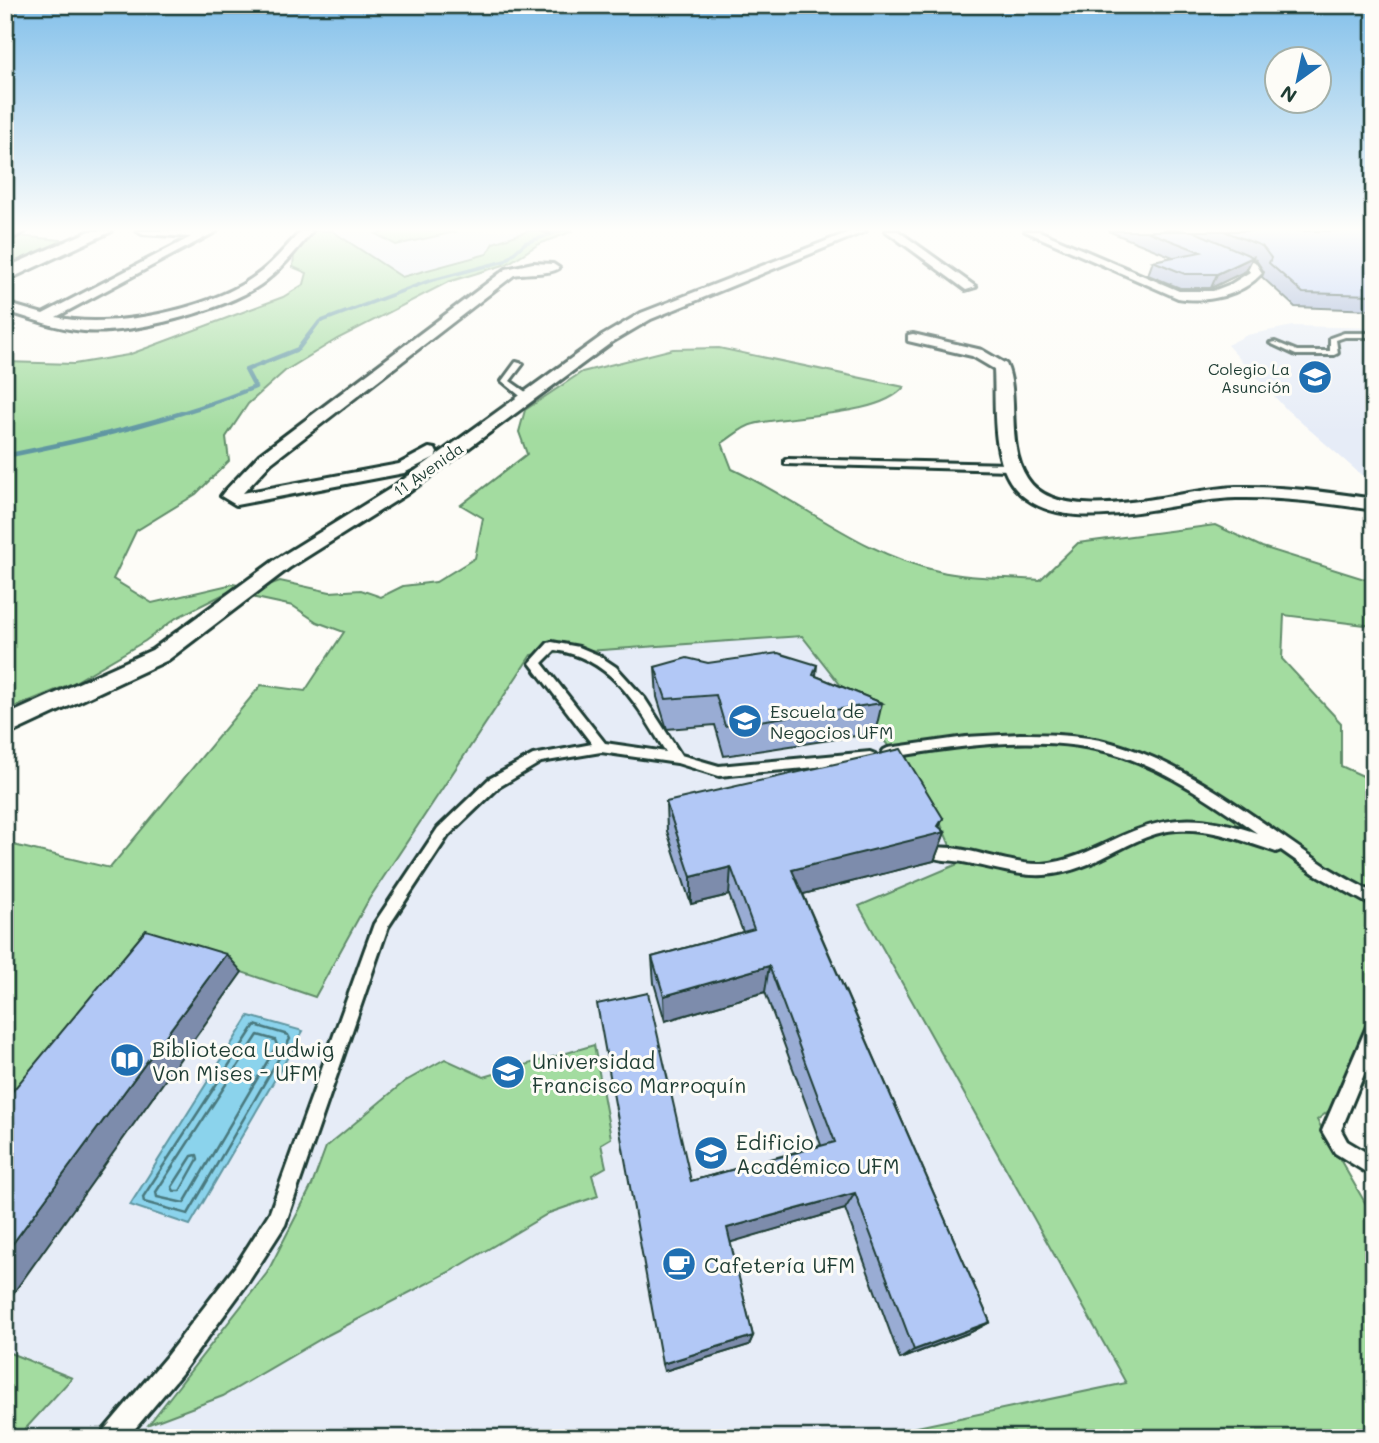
<svg xmlns="http://www.w3.org/2000/svg" width="1379" height="1443" font-family="Mali,sans-serif">
<style>
.built{fill:#e6ecf7}
.green{fill:#a3dca0;stroke:#618c6a;stroke-width:2}
.water{fill:#8bd3ec;stroke:#6097a2;stroke-width:2}
.lines{fill:none;stroke-linecap:round;stroke-linejoin:round}
.shore{stroke:#4a797e;stroke-width:2.5}
.stream-far1{stroke:#6097a2;stroke-width:3.5}
.stream{stroke:#6097a2;stroke-width:4.5}
.service-casing{stroke:#1f3d34;stroke-width:6}
.minor-casing{stroke:#1f3d34;stroke-width:6}
.primary-casing{stroke:#1f3d34;stroke-width:6}
.service{fill:#fdfcf7;fill-rule:evenodd}
.minor{fill:#fdfcf7;fill-rule:evenodd}
.primary{fill:#fdfcf7;fill-rule:evenodd}
.wall{fill:#99acd4;stroke:#1f3d34;stroke-width:2}
.shaded-wall{fill:#7d8cac;stroke:#1f3d34;stroke-width:2}
.building{fill:#b2c8f6;stroke:#1f3d34;stroke-width:2}
.labels{text-anchor:middle;dominant-baseline:central;stroke-width:6;stroke-linejoin:round;paint-order:stroke}
.far-poi-label{font-size:16px;fill:#1f3d34;stroke:#fdfcf7;text-anchor:end}
.far-street-label{font-size:16px;fill:#1f3d34;stroke:#fdfcf7}
.poi-label{font-size:18px;fill:#1f3d34;stroke:#fdfcf7;text-anchor:start}
.near-poi-label{font-size:21px;fill:#1f3d34;stroke:#fdfcf7;text-anchor:start}
</style>
<rect width="100%" height="100%" fill="#fdfcf7"/>
<filter id="ink" filterUnits="userSpaceOnUse"><feTurbulence type="fractalNoise" baseFrequency=".0143" numOctaves="2"/><feDisplacementMap in="SourceGraphic" scale="14" xChannelSelector="R" yChannelSelector="G"/><feConvolveMatrix kernelMatrix="1 2 1 2 8 2 1 2 1" color-interpolation-filters="sRGB"/></filter>
<g filter="url(#ink)">
<!-- built -->
<g class="built">
<path d="M 332,231 L 528,231 L 493,243 L 487,254 L 402,277 Z"/>
<path d="M 1293,326 L 1374,328 L 1374,486 L 1287,410 L 1227,345 L 1247,335 Z"/>
<path d="M 802,636 L 930,799 L 959,864 L 859,907 L 1126,1383 L 864,1438 L 17,1438 L 72,1379 L 5,1351 L 5,1147 L 242,972 L 315,996 L 369,899 L 531,655 Z"/>
</g>
<!-- green -->
<g class="green">
<path d="M 315,231 L 332,231 L 402,277 L 487,254 L 493,243 L 528,231 L 573,231 L 539,244 L 507,264 L 448,282 L 337,339 L 285,371 L 248,404 L 226,437 L 229,461 L 196,494 L 136,531 L 113,579 L 152,603 L 233,584 L 257,589 L 280,581 L 330,592 L 361,590 L 381,597 L 403,586 L 436,582 L 475,558 L 483,518 L 461,505 L 527,454 L 519,432 L 525,410 L 582,372 L 673,349 L 719,348 L 904,387 C 879,417 792,414 754,424 C 743,426 732,437 722,443 L 732,469 C 801,501 861,554 938,571 C 970,579 1007,577 1040,580 L 1078,543 L 1215,525 L 1262,547 L 1374,582 L 1374,626 L 1284,615 L 1282,659 L 1341,723 L 1341,766 L 1374,781 L 1374,1076 L 1317,1120 L 1374,1218 L 1374,1438 L 865,1438 L 1126,1383 L 859,906 L 958,864 L 930,799 L 802,636 L 531,655 L 369,899 L 315,997 L 242,972 L 5,1147 L 5,843 L 110,868 L 261,685 L 305,691 L 344,632 L 317,622 L 293,606 L 228,592 L 176,618 L 145,641 L 73,683 L 5,711 L 5,362 L 74,364 L 128,355 L 283,297 L 304,284 L 307,273 L 293,267 L 294,255 Z"/>
<path d="M 391,231 L 452,231 L 455,232 L 396,245 L 376,234 Z"/>
<path d="M 17,236 L 73,241 L 5,271 L 5,241 Z"/>
<path d="M 594,1045 L 611,1138 L 601,1144 L 606,1167 L 592,1175 L 598,1196 L 549,1213 L 453,1270 L 326,1336 L 223,1396 L 149,1424 L 267,1273 L 312,1185 L 326,1147 L 404,1082 L 445,1059 L 484,1077 Z"/>
<path d="M 5,1351 L 72,1378 L 17,1438 L 5,1438 Z"/>
</g>
<!-- water -->
<path class="water" d="M 249,1016 L 303,1031 L 190,1225 L 130,1205 Z"/>
<g class="lines">
<!-- shore -->
<g class="shore">
<path d="M 255,1025 L 288,1035 L 290,1039 L 188,1214 L 144,1202 L 143,1197 Z"/>
<path d="M 258,1035 L 275,1040 L 277,1045 L 184,1203 L 157,1197 L 156,1192 Z"/>
<path d="M 197,1155 L 198,1159 L 180,1191 L 174,1191 L 172,1187 L 192,1156 Z"/>
</g>
<!-- stream-far1 -->
<path class="stream-far1" d="M 310,334 L 319,322 L 429,281 L 505,261 L 525,243 L 560,231"/>
<!-- stream -->
<path class="stream" d="M 5,456 C 90,439 174,420 255,387 L 246,370 L 298,349 L 311,332"/>
<!-- service casing -->
<g class="service-casing">
<g id="service">
<path d="M 1344,333 L 1374,333 L 1374,337 L 1345,337 L 1336,340 L 1338,353 L 1334,355 L 1296,355 L 1270,343 L 1275,342 L 1297,351 L 1330,351 L 1330,338 Z"/>
<path d="M 516,362 L 523,364 L 510,381 L 530,395 L 530,399 L 524,399 L 502,381 Z"/>
<path d="M 788,459 L 1011,464 L 1015,467 L 1011,470 L 785,464 L 785,460 Z"/>
<path d="M 552,642 L 579,647 L 598,655 L 616,667 L 645,699 L 681,755 L 719,766 L 870,752 L 875,754 L 876,757 L 875,760 L 870,762 L 719,776 L 677,763 L 601,752 L 541,762 L 499,787 L 448,836 L 388,927 L 285,1225 L 249,1281 L 181,1374 L 127,1438 L 101,1438 L 104,1430 L 165,1358 L 235,1267 L 270,1212 L 374,924 L 438,828 L 489,779 L 533,755 L 592,744 L 530,663 L 548,643 ZM 555,650 C 613,659 637,705 666,752 L 605,743 L 542,663 Z"/>
<path d="M 1020,734 C 1047,734 1074,735 1100,740 C 1186,760 1255,819 1327,867 C 1342,876 1358,885 1374,893 L 1374,907 L 1315,874 L 1281,850 L 1276,852 C 1244,841 1212,828 1177,830 C 1148,832 1124,848 1098,860 C 1040,886 1020,873 963,862 C 952,860 941,861 931,857 L 929,853 L 931,849 C 955,841 1010,866 1042,864 C 1067,862 1090,851 1113,840 C 1167,814 1201,814 1257,833 C 1216,804 1171,773 1122,756 C 1047,732 964,745 888,758 L 884,756 L 882,753 L 884,750 L 888,748 L 966,737 Z"/>
<path d="M 1374,1022 L 1374,1050 L 1341,1130 L 1347,1141 L 1374,1157 L 1374,1177 L 1335,1153 L 1322,1131 L 1368,1024 Z"/>
</g>
</g>
<!-- minor casing -->
<g class="minor-casing">
<g id="minor">
<path d="M 137,231 L 217,231 L 56,317 C 108,330 207,310 251,279 C 271,266 285,248 301,231 L 312,231 C 297,250 280,271 260,285 C 222,311 129,335 84,331 C 57,329 31,318 5,311 L 5,303 L 43,314 L 191,237 L 142,234 Z"/>
<path d="M 852,231 L 866,231 L 651,319 L 612,342 L 405,495 L 289,568 L 168,660 L 5,736 L 5,716 L 152,650 L 275,560 L 393,487 L 602,336 L 641,313 Z"/>
<path d="M 886,231 L 898,231 L 976,287 L 966,290 Z"/>
<path d="M 1025,231 L 1039,231 L 1179,291 L 1213,291 L 1231,284 L 1250,272 L 1246,266 L 1165,231 L 1179,231 L 1255,262 L 1262,273 C 1241,296 1208,303 1178,298 Z"/>
<path d="M 533,263 L 553,264 L 559,268 C 549,275 527,272 514,275 L 271,463 L 243,493 L 399,464 L 429,448 L 435,449 L 437,453 L 435,457 L 404,473 L 236,505 L 221,496 L 224,492 L 259,455 L 506,269 Z"/>
<path d="M 913,334 L 982,350 L 1006,364 C 1020,393 1005,444 1027,478 C 1060,531 1185,488 1236,487 C 1282,486 1328,492 1374,499 L 1374,510 C 1328,503 1282,497 1236,498 C 1175,499 1062,543 1015,488 C 990,458 996,405 994,369 L 972,356 L 908,341 L 908,335 Z"/>
</g>
</g>
<!-- primary casing -->
<g class="primary-casing">
<g id="primary">
<path d="M 5,231 L 26,231 L 5,242 Z"/>
<path d="M 90,231 L 112,231 L 5,281 L 5,268 Z"/>
</g>
</g>
<!-- service -->
<use href="#service" class="service"/>
<!-- minor -->
<use href="#minor" class="minor"/>
<!-- primary -->
<use href="#primary" class="primary"/>
</g>
<!-- wall -->
<g class="wall">
<path d="M 538,231 L 549,231 L 550,234 Z"/>
<path d="M 1108,231 L 1374,231 L 1374,310 L 1295,307 L 1262,277 L 1264,272 L 1256,260 L 1252,258 L 1246,271 L 1211,288 L 1180,288 L 1148,275 L 1153,261 L 1173,257 Z"/>
<path d="M 708,663 L 817,665 L 816,676 L 882,703 L 875,733 L 724,756 L 715,725 L 667,729 L 657,697 L 655,667 Z"/>
<path d="M 666,802 L 943,818 L 939,827 L 945,832 L 934,861 L 803,894 L 990,1322 L 971,1332 L 900,1359 L 845,1209 L 730,1242 L 753,1336 L 749,1345 L 664,1371 L 691,1181 L 821,1145 L 765,992 L 665,1021 L 654,983 L 652,957 L 743,932 L 729,895 L 691,904 L 667,831 Z"/>
</g>
<!-- shaded-wall -->
<g class="shaded-wall">
<path d="M 1253,257 L 1246,271 L 1211,288 L 1217,274 Z"/>
<path d="M 943,818 L 936,834 L 945,832 L 934,861 L 788,898 L 792,870 L 938,826 Z"/>
<path d="M 731,867 L 729,895 L 691,904 L 691,877 Z"/>
<path d="M 226,954 L 242,972 L 5,1305 L 5,1254 Z"/>
<path d="M 769,966 L 765,992 L 665,1021 L 664,996 Z"/>
<path d="M 855,1193 L 845,1209 L 725,1244 L 727,1228 Z"/>
<path d="M 990,1322 L 971,1332 L 900,1359 L 914,1350 Z"/>
<path d="M 753,1336 L 749,1345 L 664,1371 L 662,1364 Z"/>
</g>
<!-- building -->
<g class="building">
<path d="M 1146,231 L 1193,231 L 1253,257 L 1217,274 L 1185,274 L 1153,261 L 1201,252 Z"/>
<path d="M 1224,231 L 1374,231 L 1374,295 L 1303,293 L 1269,263 L 1271,258 L 1262,246 Z"/>
<path d="M 778,653 L 817,665 L 813,675 L 882,703 L 725,726 L 716,695 L 666,699 L 655,667 L 687,658 L 708,663 Z"/>
<path d="M 901,749 L 943,818 L 938,826 L 945,832 L 792,870 L 990,1322 L 914,1350 L 855,1193 L 727,1228 L 753,1336 L 662,1364 L 597,1004 L 648,993 L 691,1181 L 835,1142 L 769,966 L 664,996 L 652,957 L 754,929 L 731,867 L 691,877 L 666,802 Z"/>
<path d="M 146,930 L 226,954 L 5,1254 L 5,1100 Z"/>
</g>
</g>
<!-- sky -->
<linearGradient id="sky" x2="0" y2="1"><stop stop-color="#83c0ea"/><stop offset="0.53" stop-color="#fefefb"/><stop offset="1" stop-color="#fefefb" stop-opacity="0"/></linearGradient>
<rect width="1379" height="433" fill="url(#sky)"/>
<!-- icons -->
<defs>
<g id="school-disc" transform="scale(1.75)"><circle r="9.5" fill="#1f6fb2" stroke="#fdfcf7"/><path d="M0-5L7-2L0 1L-7-2ZM-4 1L0 2.5L4 1V4Q0 6-4 4Z" fill="#fff"/></g>
<g id="university-disc" transform="scale(1.75)"><circle r="9.5" fill="#1f6fb2" stroke="#fdfcf7"/><path d="M0-5L7-2L0 1L-7-2ZM-4 1L0 2.5L4 1V4Q0 6-4 4Z" fill="#fff"/></g>
<g id="library-disc" transform="scale(1.75)"><circle r="9.5" fill="#1f6fb2" stroke="#fdfcf7"/><path d="M-6-4Q-3-5.5-.7-3.5V5Q-3 3-6 4ZM6-4Q3-5.5 .7-3.5V5Q3 3 6 4Z" fill="#fff"/></g>
<g id="cafe-disc" transform="scale(1.75)"><circle r="9.5" fill="#1f6fb2" stroke="#fdfcf7"/><path d="M-5.5-4.5H6V0H3Q3 3.5 0 3.5H-2.5Q-5.5 3.5-5.5 0ZM3-3.2v2h1.7v-2ZM-6 4.5H4V6H-6Z" fill="#fff"/></g>
</defs>
<g fill-rule="evenodd">
<use href="#school-disc" x="1315" y="377"/>
<use href="#university-disc" x="745" y="721"/>
<use href="#library-disc" x="127" y="1060"/>
<use href="#university-disc" x="508" y="1072"/>
<use href="#university-disc" x="711" y="1153"/>
<use href="#cafe-disc" x="679" y="1264"/>
</g>
<g class="labels">
<!-- far-poi labels -->
<g class="far-poi-label">
<text x="1290" y="368">Colegio La<tspan x="1290" dy="18">Asunción</tspan></text>
</g>
<!-- far-street labels -->
<g class="far-street-label">
<text transform="translate(428 469) rotate(-35)">11 Avenida</text>
</g>
<!-- poi labels -->
<g class="poi-label">
<text x="770" y="711">Escuela de<tspan x="770" dy="21">Negocios UFM</tspan></text>
</g>
<!-- near-poi labels -->
<g class="near-poi-label">
<text x="152" y="1048">Biblioteca Ludwig<tspan x="152" dy="24">Von Mises - UFM</tspan></text>
<text x="532" y="1060">Universidad<tspan x="532" dy="24">Francisco Marroquín</tspan></text>
<text x="736" y="1141">Edificio<tspan x="736" dy="24">Académico UFM</tspan></text>
<text x="704" y="1264">Cafetería UFM</text>
</g>
</g>
<!-- margin -->
<rect width="1379" height="1443" fill="none" stroke="#fdfcf7" stroke-width="28"/>
<rect x="14" y="14" width="1351" height="1415" fill="none" stroke="#1f3d34" stroke-width="2.5" filter="url(#ink)"/>
<!-- north arrow -->
<g transform="translate(1298 80) rotate(213)"><circle r="33" fill="#fdfcf7" stroke="#a4b0a9" stroke-width="2"/>
<path d="M0-5L12 26L0 18L-12 26Z" fill="#1f6fb2"/>
<text y="-10" font-size="19" font-weight="bold" text-anchor="middle" fill="#1f3d34">N</text>
</g>
</svg>
